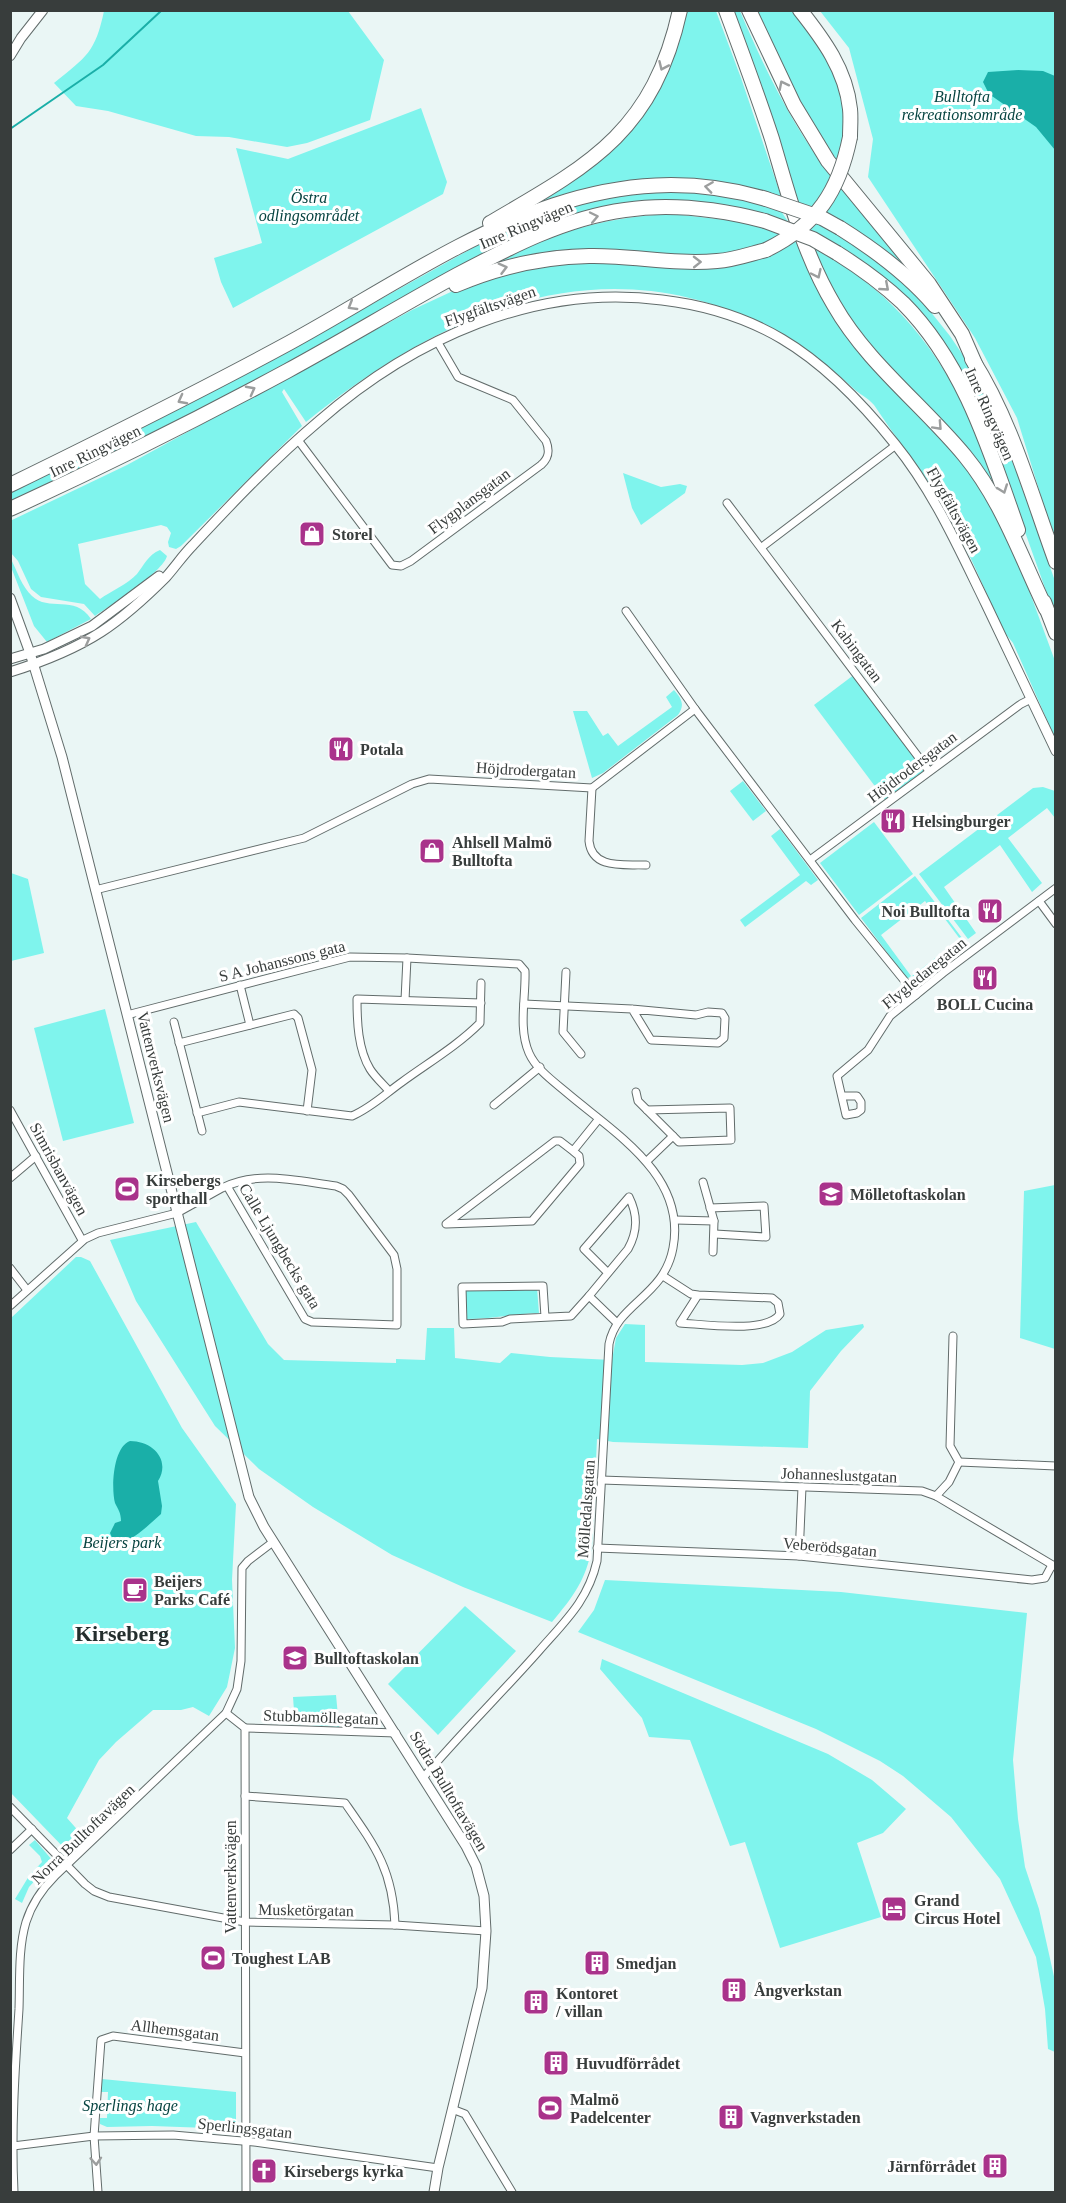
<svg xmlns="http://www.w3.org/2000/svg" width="1066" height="2203" font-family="'Times New Roman',serif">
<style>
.green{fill:#7ff4ed}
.water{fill:#1aafa8}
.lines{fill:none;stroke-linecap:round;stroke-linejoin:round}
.stream{stroke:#1aafa8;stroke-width:2}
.minor-casing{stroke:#626c6b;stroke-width:9}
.tertiary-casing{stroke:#626c6b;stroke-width:11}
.motorway-casing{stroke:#626c6b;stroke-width:16}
.minor{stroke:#fff;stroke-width:7}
.tertiary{stroke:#fff;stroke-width:9}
.motorway{stroke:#fff;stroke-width:14}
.motorway-bridge-casing{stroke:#626c6b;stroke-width:16;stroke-linecap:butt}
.motorway-bridge{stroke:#fff;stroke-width:14}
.oneway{stroke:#9c9e9e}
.labels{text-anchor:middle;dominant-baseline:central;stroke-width:6;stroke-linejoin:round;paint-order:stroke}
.park-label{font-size:16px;font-style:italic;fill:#074441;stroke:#fff}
.street-label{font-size:16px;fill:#383d3c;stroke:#fff}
.poi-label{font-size:16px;font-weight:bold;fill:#383d3c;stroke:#fff;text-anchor:start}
.district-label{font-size:22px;font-weight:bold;fill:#242e2d;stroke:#fff}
</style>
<rect width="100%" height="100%" fill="#eaf6f5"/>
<!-- green -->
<g class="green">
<path d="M 104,11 L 348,11 L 384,60 L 370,120 L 307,143 L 287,147 L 229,137 L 196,136 L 108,111 L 76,106 L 54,83 C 87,56 95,53 104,11 Z"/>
<path d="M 683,11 L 716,11 L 741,78 L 781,196 C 690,168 608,175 521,211 L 629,130 Z"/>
<path d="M 730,11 L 740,11 C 765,70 793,127 833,179 L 814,208 L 795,201 Z"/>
<path d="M 753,11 L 795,11 L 808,26 L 839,80 L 846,126 L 839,166 L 803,113 Z"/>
<path d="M 820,11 L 1055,11 L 1055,542 L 1017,418 L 975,338 L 868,177 L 873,139 L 849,48 Z"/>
<path d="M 421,108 L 447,182 L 443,194 L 233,308 L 221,282 L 214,258 L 262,243 L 236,148 L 288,159 Z"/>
<path d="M 840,186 L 913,273 L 877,245 L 823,213 Z"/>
<path d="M 691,190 L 779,208 L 789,223 L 732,208 L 579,215 L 338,337 L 144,439 L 11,503 L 10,490 L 77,459 L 257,368 L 478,245 L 537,217 L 607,196 Z"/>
<path d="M 673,214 L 744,222 L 784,235 L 777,239 L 736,254 L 488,266 C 554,233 599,217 673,214 Z"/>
<path d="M 814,222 L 842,236 L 869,254 L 918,296 L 950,336 L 971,367 L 986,398 L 1015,468 L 1055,581 L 1055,616 L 1000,462 L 939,339 L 813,234 L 808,228 Z"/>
<path d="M 796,240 L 812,278 L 842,329 L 961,461 L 988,497 L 1019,563 L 1055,661 L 1055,738 L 1013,643 L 1004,632 C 984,589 966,543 941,501 C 925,475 907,452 889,427 C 884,420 879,412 874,405 C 867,397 859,394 853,388 C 828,365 803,346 773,330 C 603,240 443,311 306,422 L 284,389 L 282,392 L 302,426 L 181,546 L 176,549 L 169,547 L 168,542 L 171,533 L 167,527 L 161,525 L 78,544 L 85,584 L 100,599 C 111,591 128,584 137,574 C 144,565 148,555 160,550 L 167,556 C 163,572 110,606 95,616 L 84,604 L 41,597 L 31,589 L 18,561 L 11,553 L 10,521 L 127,465 L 412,310 L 483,277 L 574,260 L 672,265 Z"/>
<path d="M 811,247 C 886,285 938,346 972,424 C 983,449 992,476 1002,501 L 953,437 L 861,333 L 834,293 Z"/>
<path d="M 623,473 L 661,487 L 680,484 L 687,486 L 685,493 L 641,525 L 632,508 Z"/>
<path d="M 11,559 C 17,571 22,587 32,596 C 48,612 75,594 91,619 L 47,642 L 34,626 L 11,567 Z"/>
<path d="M 855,674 L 926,771 L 886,801 L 814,705 Z"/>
<path d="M 674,690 C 682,699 685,705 678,715 L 603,773 L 592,778 L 573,711 L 587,711 L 603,736 L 608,733 L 618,746 L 672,707 L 666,697 Z"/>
<path d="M 743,781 L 766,811 L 753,821 L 730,791 Z"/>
<path d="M 1043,787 L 1055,791 L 1055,818 L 1047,808 L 1008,838 L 1042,883 L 1032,892 L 1000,845 L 944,887 L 976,933 L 968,939 L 919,874 L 1033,788 Z"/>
<path d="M 874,822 L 913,874 L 859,915 L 820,863 Z"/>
<path d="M 780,829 L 818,880 L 811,885 L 806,881 L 745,927 L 740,920 L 800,875 L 771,836 Z"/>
<path d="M 11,873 L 28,879 L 44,953 L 11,961 Z"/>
<path d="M 915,876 L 965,942 L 919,977 L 912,976 L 960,939 L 939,911 L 936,913 L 930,904 L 928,905 L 925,901 L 881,935 L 911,976 L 907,979 L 861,918 Z"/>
<path d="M 105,1009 L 134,1123 L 63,1141 L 34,1028 Z"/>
<path d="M 1055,1185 L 1056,1185 L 1055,1349 L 1020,1338 L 1024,1191 Z"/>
<path d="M 196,1222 L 268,1344 L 284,1360 L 396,1363 L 396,1359 L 425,1360 L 427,1328 L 454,1328 L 455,1358 L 500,1363 L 511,1353 L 550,1357 L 612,1360 L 616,1338 L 625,1324 L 645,1325 L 645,1362 L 742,1365 L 763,1363 L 792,1352 L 826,1330 L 863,1324 L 864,1327 L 841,1351 L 810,1391 L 808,1448 L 613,1442 L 597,1439 L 592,1547 C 586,1580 573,1597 552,1622 L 463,1587 L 392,1555 L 313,1507 L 259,1469 L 215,1426 L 136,1301 L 110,1240 Z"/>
<path d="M 76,1257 L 81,1257 L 90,1261 L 182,1428 L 236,1504 L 232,1580 L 235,1648 L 227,1687 L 209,1716 L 193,1707 L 181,1710 L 153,1710 L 116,1742 L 99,1760 L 67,1818 L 82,1835 L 66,1850 L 11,1793 L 11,1318 Z"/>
<path d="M 537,1288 L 539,1313 C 513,1314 491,1319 465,1319 L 464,1289 Z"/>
<path d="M 605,1580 L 841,1592 L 1027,1613 L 1013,1760 L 1018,1819 L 1025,1867 L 1039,1909 L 1055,1981 L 1055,2052 L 1048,2049 L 1045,2009 L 1036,1957 L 1000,1879 L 951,1817 L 903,1776 L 880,1761 L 816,1729 L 578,1632 L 594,1610 Z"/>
<path d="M 465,1606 L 516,1651 L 438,1735 L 388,1684 Z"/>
<path d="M 602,1659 L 828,1754 L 872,1780 L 906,1809 L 883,1833 L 857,1843 L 881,1917 L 780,1948 L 745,1842 L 730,1846 L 690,1740 L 649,1737 L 642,1718 L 600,1669 Z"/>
<path d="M 336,1695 L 339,1727 L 295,1724 L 293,1697 Z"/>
<path d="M 35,1840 L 53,1861 L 29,1887 L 22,1903 L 15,1899 L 29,1876 L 42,1862 L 40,1856 L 29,1845 Z"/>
<path d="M 102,2079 L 236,2092 L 236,2129 L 152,2126 L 107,2127 L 100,2124 L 100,2118 L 107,2118 L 108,2092 L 101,2092 Z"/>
</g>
<!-- water -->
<g class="water">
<path d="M 1018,70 L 1043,71 L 1055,76 L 1055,150 L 1036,127 L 989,94 L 983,82 L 988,72 Z"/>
<path d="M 130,1441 C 153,1441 171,1460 158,1481 L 162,1506 L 161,1514 C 148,1525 135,1540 118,1543 L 113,1540 L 110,1533 L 115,1523 L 121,1521 C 121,1513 118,1509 115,1503 C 111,1488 113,1447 130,1441 Z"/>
</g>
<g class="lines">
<!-- stream -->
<path class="stream" d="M 10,129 L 103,65 L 162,10"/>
<!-- minor casing -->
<g class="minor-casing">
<g id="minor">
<path d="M 298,440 L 392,565 L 401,566 L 411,561 L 541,465 C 549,458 550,451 546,441 L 513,400 L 458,377 L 437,341"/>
<path d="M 727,503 L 929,771"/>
<path d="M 762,547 L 896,445"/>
<path d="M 626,611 L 695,709 L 855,920 L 916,995"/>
<path d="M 592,788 L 589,841 C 592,870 624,864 646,865"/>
<path d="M 810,860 L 1021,704 L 1031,699"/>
<path d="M 95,890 L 304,838 L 412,784 L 429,779 L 592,788 L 695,709"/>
<path d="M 1039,901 L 1056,924"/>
<path d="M 566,972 L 563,1032 L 581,1054"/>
<path d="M 240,985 L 250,1025"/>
<path d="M 405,1000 L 407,958"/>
<path d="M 524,1004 L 632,1009 L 696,1015 L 708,1012 L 722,1013 L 725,1018 L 724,1038 L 718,1043 L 651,1040 L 632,1009"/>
<path d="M 127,1015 L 350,957 L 407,958 L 519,964 L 525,971 C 526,997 518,1028 529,1053 C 536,1069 553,1081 566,1092 C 614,1133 687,1175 673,1248 C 664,1297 617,1303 609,1344 L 597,1561 C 588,1601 564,1622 538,1652 C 500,1695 459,1735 423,1778"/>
<path d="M 174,1022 L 202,1131"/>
<path d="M 179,1043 L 294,1014 L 298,1018 L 312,1070 L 307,1111"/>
<path d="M 389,1091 C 383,1084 375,1077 370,1069 C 358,1049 357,1022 357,999 L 481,1003"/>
<path d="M 636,1092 L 638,1101 L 673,1136 L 647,1161"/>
<path d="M 842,1096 L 857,1096 L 861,1102 L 861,1110 L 857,1113 L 846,1115 L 837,1076 L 868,1050 L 890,1016 L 943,973 L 1056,888"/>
<path d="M 494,1105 L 540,1067"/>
<path d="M 10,1110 L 82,1240"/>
<path d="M 647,1110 L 730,1108 L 731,1140 L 679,1142 L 673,1136"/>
<path d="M 197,1113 L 239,1102 L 352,1116 C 371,1108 385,1094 402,1082 C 428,1063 457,1046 480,1023 L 481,983"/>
<path d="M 573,1151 L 579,1156 L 580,1164 L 532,1221 L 446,1224 L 555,1141 L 560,1141 L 573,1151 L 598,1120"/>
<path d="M 10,1178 L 36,1156"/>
<path d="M 703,1182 L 714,1221 L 713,1252"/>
<path d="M 710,1208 L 764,1206 L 766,1237 L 715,1234"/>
<path d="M 675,1220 L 714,1221"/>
<path d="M 10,1268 L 27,1290"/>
<path d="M 608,1273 L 584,1249 L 629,1197 C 638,1215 638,1231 628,1249 L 589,1296 L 617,1323"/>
<path d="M 663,1276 L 691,1294 L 698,1295 L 680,1323 C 702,1324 767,1334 780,1314 L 778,1303 L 772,1298 L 698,1295"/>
<path d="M 10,1306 L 85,1239 L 98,1233 L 177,1213 L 222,1188 C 258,1170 297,1181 336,1186 L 343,1189 L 349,1195 L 394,1255 L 397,1269 L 397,1325 L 312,1322 L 305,1319 L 227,1186"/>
<path d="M 545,1317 L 543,1286 L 462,1287 L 463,1324 L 502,1322 L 510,1319 L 571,1316 L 589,1296"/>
<path d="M 959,1462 L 1056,1466"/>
<path d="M 601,1480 L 922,1491 L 936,1496 L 1056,1567"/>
<path d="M 936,1496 L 949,1482 L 959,1462 L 950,1446 L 953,1336"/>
<path d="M 597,1548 L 799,1556 L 1032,1580 L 1045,1578 L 1052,1565"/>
<path d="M 799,1556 L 802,1487"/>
<path d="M 226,1713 L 245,1728 L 246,2192"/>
<path d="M 245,1728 L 396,1733"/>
<path d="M 245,1796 L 345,1803 C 375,1846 393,1870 395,1925"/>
<path d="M 10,1807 L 85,1884 L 94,1891 L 109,1897 L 245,1922 L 395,1925 L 486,1931"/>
<path d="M 10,1850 L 32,1829"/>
<path d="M 452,2109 L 465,2114 L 512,2192"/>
<path d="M 13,2146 L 94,2136 L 173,2135 L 254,2142 L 438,2168"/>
<path d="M 14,2192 C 11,2131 15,2070 19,2009 C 20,1980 18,1949 26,1922 C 32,1903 42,1889 55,1876 L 226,1713 L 237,1689 L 241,1661 L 242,1568 L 248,1561 L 273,1542"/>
<path d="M 98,2192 L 94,2136 L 101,2040 L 113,2036 L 245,2053"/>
</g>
</g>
<!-- tertiary casing -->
<g class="tertiary-casing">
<g id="tertiary">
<path d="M 10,56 L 21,38 L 43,10"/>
<path d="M 10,598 L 30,653 L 62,757 L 249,1497 L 264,1527 L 466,1846 L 476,1866 L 484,1896 L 486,1931 L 482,1988 L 438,2168 L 434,2192"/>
<path d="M 10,659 L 44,649 L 92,626 L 159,576"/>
<path d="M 10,672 C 42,662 73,650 101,632 C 124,617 146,597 166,577 C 175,567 183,555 193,545 C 233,502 274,459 319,421 C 413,339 535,283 662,300 C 704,305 745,317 782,339 C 826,365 863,404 895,444 C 934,492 959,549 986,604 C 1009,653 1033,702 1056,751"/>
</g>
</g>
<!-- motorway casing -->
<g class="motorway-casing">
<g id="motorway">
<path d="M 726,10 C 742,53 758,96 772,139 C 789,196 803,253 834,305 C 867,363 923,405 965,456 C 1002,501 1021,557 1046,609"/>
<path d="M 749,10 L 794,105 L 828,161 L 929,284 L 962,334 L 976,366"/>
<path d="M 800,10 C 823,39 846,70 850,109 C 851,118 850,128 850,137"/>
<path d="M 490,223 C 590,165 653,132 680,10"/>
<path d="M 840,228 C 875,250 908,274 935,306"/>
<path d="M 837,253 C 861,268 883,284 903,303 C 964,364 990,451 1018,530"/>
<path d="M 456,285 C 498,267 542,257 589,256 C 632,255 674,265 717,261 C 734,260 750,254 766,250"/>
<path d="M 972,359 C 1011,420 1031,494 1056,562"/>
<path d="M 10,485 C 104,439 197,393 289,343 C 441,260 582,145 766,199"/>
<path d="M 10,509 C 104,466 196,420 287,371 C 344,340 400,306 457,275 C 510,247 565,218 625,210 C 672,203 719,209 765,221"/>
<path d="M 1044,602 L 1056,633"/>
</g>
</g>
<!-- minor -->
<use href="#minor" class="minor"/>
<!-- tertiary -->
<use href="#tertiary" class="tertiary"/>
<!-- motorway -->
<use href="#motorway" class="motorway"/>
<!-- motorway-bridge casing -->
<g class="motorway-bridge-casing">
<g id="motorway-bridge">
<path d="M 766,199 L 822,218 L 840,228"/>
<path d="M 765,221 L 813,239 L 837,253"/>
<path d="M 766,250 C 817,225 839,191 850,137"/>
</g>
</g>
<!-- motorway-bridge -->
<use href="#motorway-bridge" class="motorway-bridge"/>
</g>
<!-- one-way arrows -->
<defs><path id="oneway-chevron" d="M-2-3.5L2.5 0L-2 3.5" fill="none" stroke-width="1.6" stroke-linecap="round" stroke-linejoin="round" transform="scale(1.5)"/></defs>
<g class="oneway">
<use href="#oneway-chevron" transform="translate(663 66) rotate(114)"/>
<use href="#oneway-chevron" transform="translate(783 85) rotate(-117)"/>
<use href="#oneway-chevron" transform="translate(709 187) rotate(-172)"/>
<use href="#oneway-chevron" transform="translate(594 217) rotate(-12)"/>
<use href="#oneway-chevron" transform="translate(697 262) rotate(-1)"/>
<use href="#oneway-chevron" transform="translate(503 268) rotate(-15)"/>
<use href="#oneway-chevron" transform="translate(817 274) rotate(65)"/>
<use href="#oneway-chevron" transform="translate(885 287) rotate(41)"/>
<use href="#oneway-chevron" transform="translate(352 306) rotate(149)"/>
<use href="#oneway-chevron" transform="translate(251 390) rotate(-28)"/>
<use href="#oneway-chevron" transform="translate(182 400) rotate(152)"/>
<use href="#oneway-chevron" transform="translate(938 426) rotate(47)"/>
<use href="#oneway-chevron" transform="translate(1003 489) rotate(70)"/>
<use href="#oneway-chevron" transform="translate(86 640) rotate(-28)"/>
<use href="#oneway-chevron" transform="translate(96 2161) rotate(86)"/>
</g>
<!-- icons -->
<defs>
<g id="shop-square" transform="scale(1.35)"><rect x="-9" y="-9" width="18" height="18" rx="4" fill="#a9338b" stroke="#fff"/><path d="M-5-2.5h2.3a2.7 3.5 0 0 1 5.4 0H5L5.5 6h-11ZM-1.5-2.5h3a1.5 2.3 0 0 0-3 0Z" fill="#fff"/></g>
<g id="restaurant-square" transform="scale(1.35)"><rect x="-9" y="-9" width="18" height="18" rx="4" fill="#a9338b" stroke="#fff"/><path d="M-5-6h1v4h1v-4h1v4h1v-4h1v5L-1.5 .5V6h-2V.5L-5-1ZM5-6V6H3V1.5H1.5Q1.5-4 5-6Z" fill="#fff"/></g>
<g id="stadium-square" transform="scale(1.35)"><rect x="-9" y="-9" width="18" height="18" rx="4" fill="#a9338b" stroke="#fff"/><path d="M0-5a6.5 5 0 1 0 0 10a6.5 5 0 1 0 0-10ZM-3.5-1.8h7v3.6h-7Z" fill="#fff"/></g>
<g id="school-square" transform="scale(1.35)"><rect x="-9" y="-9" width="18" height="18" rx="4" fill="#a9338b" stroke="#fff"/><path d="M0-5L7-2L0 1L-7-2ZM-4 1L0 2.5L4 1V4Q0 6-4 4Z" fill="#fff"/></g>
<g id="cafe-square" transform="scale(1.35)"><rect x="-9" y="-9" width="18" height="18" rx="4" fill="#a9338b" stroke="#fff"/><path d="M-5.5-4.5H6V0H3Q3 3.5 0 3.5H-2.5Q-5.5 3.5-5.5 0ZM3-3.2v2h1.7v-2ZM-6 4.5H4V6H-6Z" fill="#fff"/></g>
<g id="hotel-square" transform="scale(1.35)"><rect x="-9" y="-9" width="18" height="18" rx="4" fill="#a9338b" stroke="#fff"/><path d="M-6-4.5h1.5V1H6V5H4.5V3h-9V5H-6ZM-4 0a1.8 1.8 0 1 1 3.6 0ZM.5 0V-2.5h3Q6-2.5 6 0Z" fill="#fff"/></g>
<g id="building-square" transform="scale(1.35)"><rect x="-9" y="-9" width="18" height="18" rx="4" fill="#a9338b" stroke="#fff"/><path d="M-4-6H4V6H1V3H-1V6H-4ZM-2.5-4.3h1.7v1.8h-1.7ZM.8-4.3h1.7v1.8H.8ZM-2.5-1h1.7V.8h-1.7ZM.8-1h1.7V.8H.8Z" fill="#fff"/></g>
<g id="church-square" transform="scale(1.35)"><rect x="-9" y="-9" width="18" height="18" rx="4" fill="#a9338b" stroke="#fff"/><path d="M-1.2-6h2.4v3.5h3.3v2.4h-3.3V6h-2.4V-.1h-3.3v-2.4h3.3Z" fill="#fff"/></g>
</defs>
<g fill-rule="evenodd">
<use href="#shop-square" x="312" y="534"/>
<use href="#restaurant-square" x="341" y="749"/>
<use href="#restaurant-square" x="893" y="821"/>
<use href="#shop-square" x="432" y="851"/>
<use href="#restaurant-square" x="990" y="911"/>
<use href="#restaurant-square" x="985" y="978"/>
<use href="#stadium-square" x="127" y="1189"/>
<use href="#school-square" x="831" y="1194"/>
<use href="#cafe-square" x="135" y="1590"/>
<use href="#school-square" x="295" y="1658"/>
<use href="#hotel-square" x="894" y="1909"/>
<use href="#stadium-square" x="213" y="1958"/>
<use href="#building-square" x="597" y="1963"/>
<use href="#building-square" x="734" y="1990"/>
<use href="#building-square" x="536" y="2002"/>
<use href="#building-square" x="556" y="2063"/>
<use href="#stadium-square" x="550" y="2108"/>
<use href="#building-square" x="731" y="2117"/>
<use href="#building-square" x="995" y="2166"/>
<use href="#church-square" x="264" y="2171"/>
</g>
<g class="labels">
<!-- park labels -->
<g class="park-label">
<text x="962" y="96">Bulltofta<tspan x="962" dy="18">rekreationsområde</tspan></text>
<text x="309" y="197">Östra<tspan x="309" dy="18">odlingsområdet</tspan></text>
<text x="122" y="1542">Beijers park</text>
<text x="130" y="2105">Sperlings hage</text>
</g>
<!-- street labels -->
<g class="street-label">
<text transform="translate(526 225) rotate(-23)">Inre Ringvägen</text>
<text transform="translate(490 306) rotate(-19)">Flygfältsvägen</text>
<text transform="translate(990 414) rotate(66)">Inre Ringvägen</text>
<text transform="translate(95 451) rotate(-26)">Inre Ringvägen</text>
<text transform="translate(469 501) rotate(-37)">Flygplansgatan</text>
<text transform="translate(954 510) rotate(61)">Flygfältsvägen</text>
<text transform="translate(857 651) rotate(53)">Kabingatan</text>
<text transform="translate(912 767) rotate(-37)">Höjdrodersgatan</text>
<text transform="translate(526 770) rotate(3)">Höjdrodergatan</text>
<text transform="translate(282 961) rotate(-14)">S A Johanssons gata</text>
<text transform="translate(924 973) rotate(-39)">Flygledaregatan</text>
<text transform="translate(156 1067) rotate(76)">Vattenverksvägen</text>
<text transform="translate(59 1169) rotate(61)">Simrisbanvägen</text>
<text transform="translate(280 1246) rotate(59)">Calle Ljungbecks gata</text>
<text transform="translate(839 1475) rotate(2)">Johanneslustgatan</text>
<text transform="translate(586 1509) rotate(-86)">Mölledalsgatan</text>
<text transform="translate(830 1547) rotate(5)">Veberödsgatan</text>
<text transform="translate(321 1717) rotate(2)">Stubbamöllegatan</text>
<text transform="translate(449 1791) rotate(59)">Södra Bulltoftavägen</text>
<text transform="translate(83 1834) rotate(-44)">Norra Bulltoftavägen</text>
<text transform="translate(230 1877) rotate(-90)">Vattenverksvägen</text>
<text transform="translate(306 1910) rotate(1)">Musketörgatan</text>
<text transform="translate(175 2030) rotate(7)">Allhemsgatan</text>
<text transform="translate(245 2128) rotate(6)">Sperlingsgatan</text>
</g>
<!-- poi labels -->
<g class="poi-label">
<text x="332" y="534">Storel</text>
<text x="360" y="749">Potala</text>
<text x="912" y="821">Helsingburger</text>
<text x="452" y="842">Ahlsell Malmö<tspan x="452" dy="18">Bulltofta</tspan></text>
<text x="970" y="911" text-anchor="end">Noi Bulltofta</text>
<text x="985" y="1004" text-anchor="middle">BOLL Cucina</text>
<text x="146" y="1180">Kirsebergs<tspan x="146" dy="18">sporthall</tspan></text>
<text x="850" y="1194">Mölletoftaskolan</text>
<text x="154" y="1581">Beijers<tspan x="154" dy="18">Parks Café</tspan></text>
<text x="314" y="1658">Bulltoftaskolan</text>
<text x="914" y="1900">Grand<tspan x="914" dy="18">Circus Hotel</tspan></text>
<text x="232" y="1958">Toughest LAB</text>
<text x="616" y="1963">Smedjan</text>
<text x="754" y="1990">Ångverkstan</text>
<text x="556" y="1993">Kontoret<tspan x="556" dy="18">/ villan</tspan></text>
<text x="576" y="2063">Huvudförrådet</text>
<text x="570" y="2099">Malmö<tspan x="570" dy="18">Padelcenter</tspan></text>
<text x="750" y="2117">Vagnverkstaden</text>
<text x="976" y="2166" text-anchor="end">Järnförrådet</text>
<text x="284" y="2171">Kirsebergs kyrka</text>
</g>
<!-- district labels -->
<g class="district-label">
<text x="122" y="1633">Kirseberg</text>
</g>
</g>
<!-- border -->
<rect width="1066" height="2203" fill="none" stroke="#383d3c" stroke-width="24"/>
</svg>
